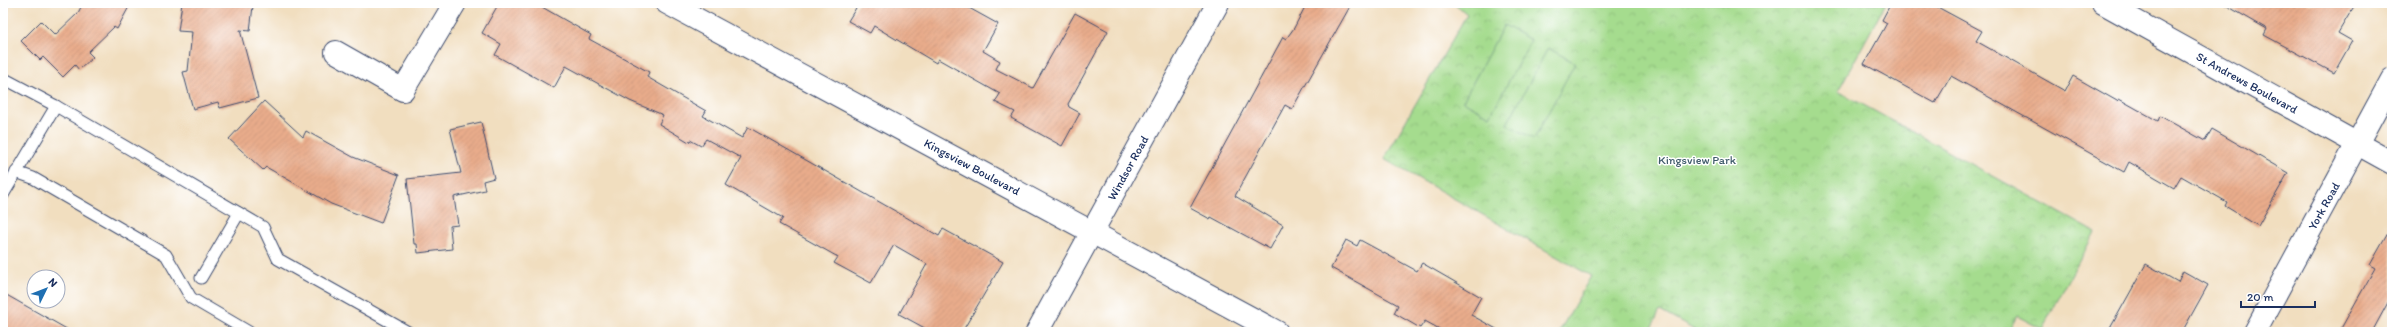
<svg xmlns="http://www.w3.org/2000/svg" width="2395" height="335" font-family="Itim,sans-serif">
<style>
.park{fill:url(#park-crowns);stroke:#608676}
.garden{fill:#a5dc8e;stroke:#608676}
.building{fill:url(#building-hatch)}
.lines{fill:none;stroke-linecap:round;stroke-linejoin:round}
.service-casing{stroke:#3b496d;stroke-width:13}
.minor-casing{stroke:#3b496d;stroke-width:24}
.service{stroke:#fff;stroke-width:11}
.minor{stroke:#fff;stroke-width:22}
.labels{text-anchor:middle;dominant-baseline:central;stroke-width:3;stroke-linejoin:round;paint-order:stroke}
.street-label{font-size:12px;fill:#1b2f5e;stroke:#fff}
.park-label{font-size:12px;fill:#3e5a6a;stroke:#fff}
</style>
<defs>
<pattern id="park-crowns" width="20" height="18" patternUnits="userSpaceOnUse"><rect width="20" height="18" fill="#a5dc8e"/><path d="M2 6a3 3 0 1 1 6 0M12 15a3 3 0 1 1 6 0" fill="none" stroke="#8dbd7d"/></pattern>
<pattern id="building-hatch" width="6" height="6" patternUnits="userSpaceOnUse"><rect width="6" height="6" fill="#e9ac8b"/><path d="M-1 1l2-2M0 6l6-6M5 7l2-2" fill="none" stroke="#c7947a"/></pattern>
</defs>
<rect width="100%" height="100%" fill="#fff"/>
<filter id="ink" filterUnits="userSpaceOnUse"><feTurbulence type="fractalNoise" baseFrequency=".025" numOctaves="2"/><feDisplacementMap in="SourceGraphic" scale="8" xChannelSelector="R" yChannelSelector="G"/><feConvolveMatrix kernelMatrix="1 2 1 2 8 2 1 2 1" color-interpolation-filters="sRGB"/></filter>
<filter id="wash" filterUnits="userSpaceOnUse"><feTurbulence type="fractalNoise" baseFrequency=".012" numOctaves="4" result="noise"/><feDisplacementMap in="SourceGraphic" scale="16" xChannelSelector="R" yChannelSelector="G"/><feGaussianBlur stdDeviation="0.9" result="paint"/><feColorMatrix in="noise" values="0 0 0 0 0 0 0 0 0 0 0 0 0 0 0 0 0 1.4 0 .05"/><feComposite in="paint" operator="in"/></filter>
<g filter="url(#wash)">
<rect width="100%" height="100%" fill="#f1debf"/>
<!-- park -->
<path class="park" d="M 1454,3 L 1886,3 L 1838,91 L 2095,232 L 2042,329 L 2017,316 L 2008,332 L 1698,332 L 1660,311 L 1649,332 L 1559,332 L 1591,276 L 1384,159 L 1467,14 Z"/>
<!-- garden -->
<g class="garden">
<path d="M 1504,25 L 1531,40 L 1490,116 L 1463,101 Z"/>
<path d="M 1548,48 L 1575,63 L 1534,139 L 1507,124 Z"/>
</g>
<g id="blocks">
<!-- building -->
<g class="building">
<path d="M 83,3 L 131,3 L 117,29 L 114,27 L 88,52 L 93,57 L 79,70 L 75,65 L 63,77 L 43,57 L 40,60 L 21,41 L 41,21 L 55,35 L 78,13 Z"/>
<path d="M 182,3 L 227,3 L 253,6 L 250,31 L 240,30 L 258,98 L 220,108 L 218,102 L 193,109 L 183,72 L 188,71 L 192,32 L 178,31 Z"/>
<path d="M 499,3 L 535,3 L 591,35 L 589,39 L 649,72 L 647,77 L 706,111 L 703,116 L 742,138 L 748,127 L 939,236 L 943,229 L 1003,262 L 962,332 L 932,332 L 899,314 L 927,264 L 894,245 L 871,283 L 834,263 L 838,257 L 779,224 L 783,218 L 726,185 L 741,158 L 706,139 L 701,146 L 690,140 L 689,142 L 659,124 L 663,115 L 630,101 L 566,66 L 554,88 L 495,55 L 501,44 L 482,33 Z"/>
<path d="M 859,3 L 960,3 L 998,24 L 983,51 L 1000,61 L 996,69 L 1033,88 L 1075,13 L 1108,31 L 1068,104 L 1069,107 L 1080,113 L 1062,146 L 1011,118 L 1015,112 L 995,102 L 1000,94 L 938,59 L 936,63 L 874,26 L 870,33 L 848,21 Z"/>
<path d="M 1307,3 L 1352,3 L 1292,109 L 1285,105 L 1235,196 L 1283,225 L 1270,249 L 1211,217 L 1210,219 L 1190,208 L 1283,37 L 1286,39 L 1294,28 Z"/>
<path d="M 1891,3 L 1930,3 L 1982,31 L 1976,41 L 2065,91 L 2073,76 L 2117,101 L 2119,99 L 2158,121 L 2160,116 L 2205,141 L 2212,129 L 2288,173 L 2258,226 L 2225,206 L 2227,202 L 2181,176 L 2174,188 L 2129,162 L 2124,172 L 1951,76 L 1935,103 L 1864,64 L 1887,23 L 1882,20 Z"/>
<path d="M 2222,3 L 2356,3 L 2338,33 L 2352,41 L 2334,73 L 2264,35 L 2267,29 Z"/>
<path d="M 264,101 L 303,137 L 306,131 L 353,157 L 399,175 L 381,223 L 331,204 L 266,167 L 263,170 L 229,139 Z"/>
<path d="M 481,122 L 494,178 L 483,181 L 485,190 L 454,197 L 458,225 L 450,226 L 452,249 L 418,253 L 417,244 L 414,244 L 407,179 L 461,173 L 450,129 Z"/>
<path d="M 2392,226 L 2392,295 L 2372,332 L 2339,332 L 2375,268 L 2370,265 Z"/>
<path d="M 1346,240 L 1357,246 L 1360,240 L 1417,271 L 1422,263 L 1481,297 L 1471,315 L 1502,332 L 1445,332 L 1425,321 L 1420,328 L 1394,313 L 1398,305 L 1331,268 Z"/>
<path d="M 2146,264 L 2178,282 L 2183,271 L 2208,285 L 2182,332 L 2108,332 Z"/>
<path d="M 3,293 L 72,332 L 3,332 Z"/>
</g>
</g>
</g>
<g filter="url(#ink)">
<use href="#blocks" fill-opacity="0" stroke="#3b496d" stroke-width="1"/>
<g class="lines">
<!-- service casing -->
<g class="service-casing">
<g id="service">
<path d="M 3,78 L 56,106 L 263,227 L 278,259 L 408,332"/>
<path d="M 16,172 L 33,178 L 166,255 L 191,298 L 249,332"/>
<path d="M 3,195 L 56,106"/>
<path d="M 201,278 L 239,213"/>
</g>
</g>
<!-- minor casing -->
<g class="minor-casing">
<g id="minor">
<path d="M 667,3 L 1277,332"/>
<path d="M 2103,3 L 2392,163"/>
<path d="M 336,52 L 403,90 L 455,3"/>
<path d="M 1037,332 L 1218,3"/>
<path d="M 2255,332 L 2392,79"/>
</g>
</g>
<!-- service -->
<use href="#service" class="service"/>
<!-- minor -->
<use href="#minor" class="minor"/>
</g>
</g>
<g class="labels">
<!-- street labels -->
<g class="street-label">
<text transform="translate(2247 83) rotate(29)">St Andrews Boulevard</text>
<text transform="translate(972 167) rotate(28)">Kingsview Boulevard</text>
<text transform="translate(1128 168) rotate(-61)">Windsor Road</text>
<text transform="translate(2324 206) rotate(-61)">York Road</text>
</g>
<!-- park labels -->
<g class="park-label">
<text x="1697" y="160">Kingsview Park</text>
</g>
</g>
<!-- margin -->
<rect width="2395" height="335" fill="none" stroke="#fff" stroke-width="16"/>
<!-- north arrow -->
<g transform="translate(46 289) rotate(47)"><circle r="19" fill="#ffffff" stroke="#a4acbf"/>
<path d="M0-3L7 15L0 10L-7 15Z" fill="#1f6fb2"/>
<text y="-6" font-size="11" font-weight="bold" text-anchor="middle" fill="#1b2f5e">N</text>
</g>
<!-- scale -->
<path d="M2241 301v6h74v-6" fill="none" stroke="#1b2f5e" stroke-width="2"/>
<text x="2247" y="301" font-size="12" fill="#1b2f5e" stroke="#ffffff" stroke-width="3" paint-order="stroke">20 m</text>
</svg>
